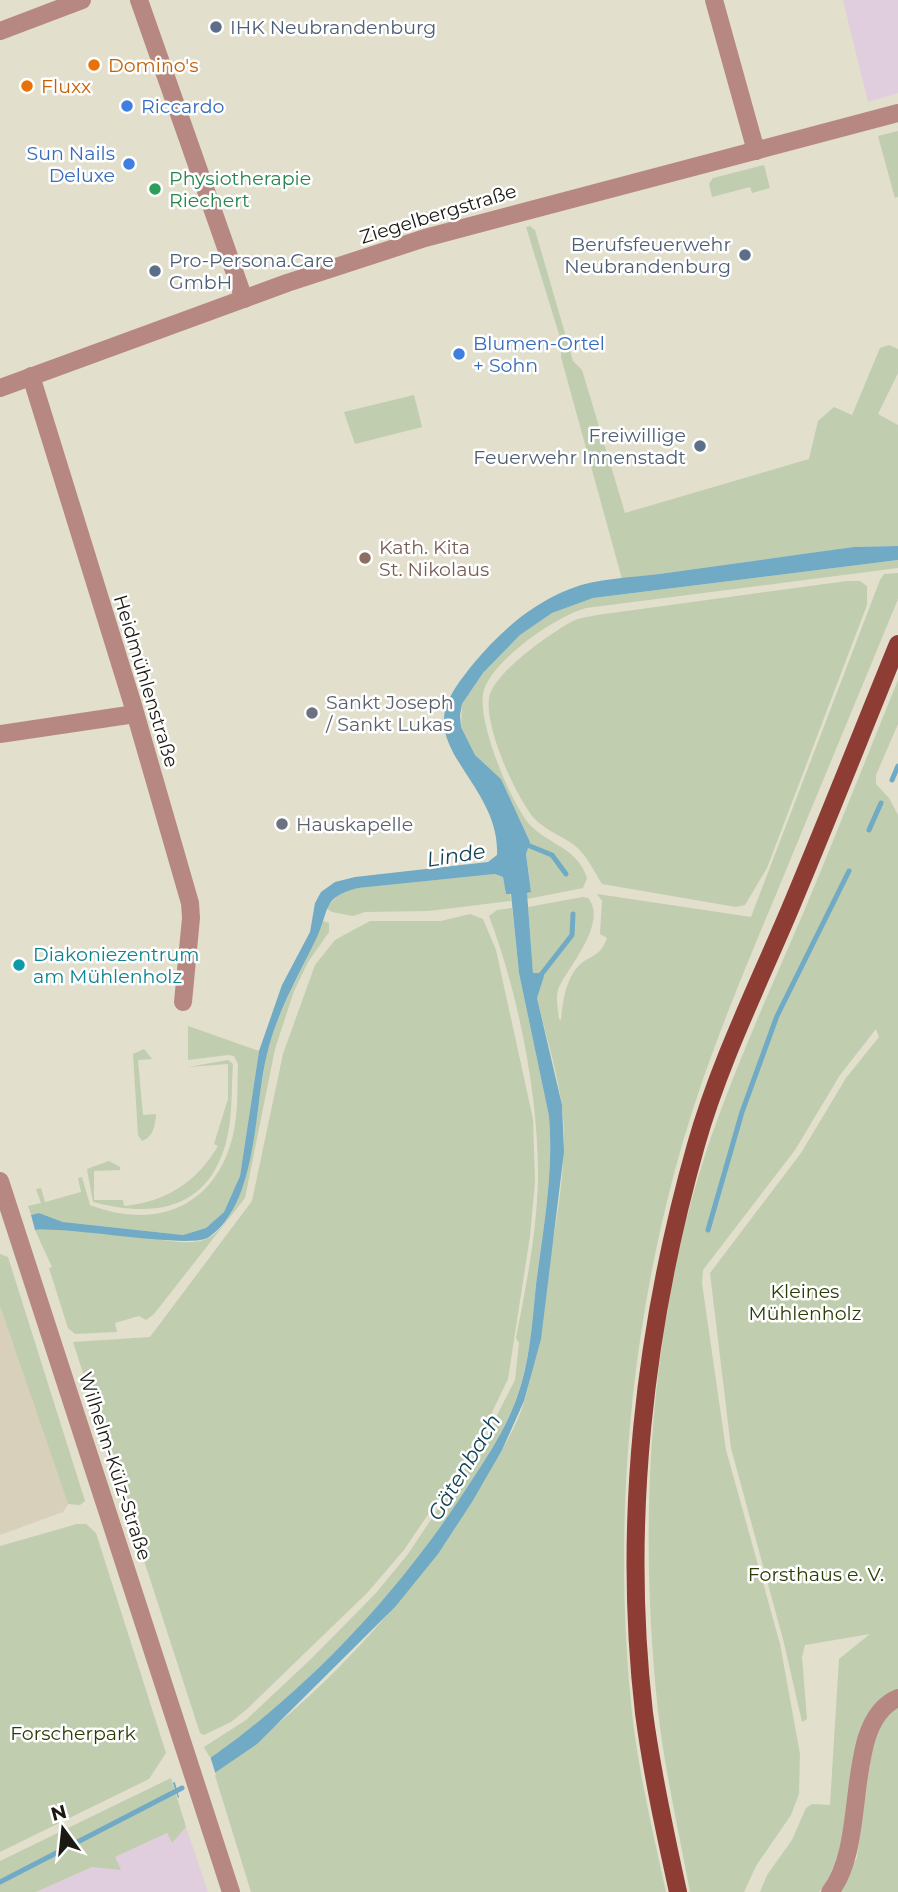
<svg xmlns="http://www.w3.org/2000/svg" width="898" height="1892" font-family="Montserrat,sans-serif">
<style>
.commercial{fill:#e0cedf}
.industrial{fill:#d9d0bc}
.green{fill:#c0cdaf}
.water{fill:#70aac4}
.pier{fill:#e2dfcc}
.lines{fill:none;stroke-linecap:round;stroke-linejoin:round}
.stream{stroke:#70aac4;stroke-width:5}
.minor{stroke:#b78881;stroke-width:18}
.primary{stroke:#8e3d34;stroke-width:18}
.service-dot{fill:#5c6f8a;stroke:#fff;stroke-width:2.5}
.food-dot{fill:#e8710a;stroke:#fff;stroke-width:2.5}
.shop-dot{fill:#3f7fe0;stroke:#fff;stroke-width:2.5}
.leisure-dot{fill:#2e9e5b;stroke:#fff;stroke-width:2.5}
.education-dot{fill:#8d6e63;stroke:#fff;stroke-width:2.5}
.worship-dot{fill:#6b7280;stroke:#fff;stroke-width:2.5}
.culture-dot{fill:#0f9aa8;stroke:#fff;stroke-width:2.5}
.labels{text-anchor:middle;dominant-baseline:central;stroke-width:5;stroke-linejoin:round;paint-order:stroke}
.service-label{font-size:19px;fill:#4e5e75;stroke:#fff;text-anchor:start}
.food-label{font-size:19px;fill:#c56008;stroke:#fff;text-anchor:start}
.shop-label{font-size:19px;fill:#366cbe;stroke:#fff;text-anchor:start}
.leisure-label{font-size:19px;fill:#27864d;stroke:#fff;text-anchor:start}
.street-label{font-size:19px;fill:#1a1913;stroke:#fff}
.education-label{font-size:19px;fill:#785e54;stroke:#fff;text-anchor:start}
.worship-label{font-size:19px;fill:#5b616d;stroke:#fff;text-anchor:start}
.culture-label{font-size:19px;fill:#0d838f;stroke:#fff;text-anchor:start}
.park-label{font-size:19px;fill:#2b3d05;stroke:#fff}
.water-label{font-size:21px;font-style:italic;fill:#134457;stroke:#fff}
</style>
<rect width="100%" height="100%" fill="#e2dfcc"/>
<!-- commercial -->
<g class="commercial">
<path d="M 843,0 L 898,0 L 898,93 L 868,102 Z"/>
<path d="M 186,1827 L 208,1892 L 36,1892 L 92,1867 L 120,1869 L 115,1857 L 167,1833 L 172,1843 Z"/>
</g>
<!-- industrial -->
<path class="industrial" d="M 0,1306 L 68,1504 L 63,1512 L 0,1535 Z"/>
<!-- green -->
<g class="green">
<path d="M 898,131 L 898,197 L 895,198 L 878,136 Z"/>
<path d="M 764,165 L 770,188 L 752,193 L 750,187 L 712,197 L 709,184 L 713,178 Z"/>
<path d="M 530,226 L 535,230 L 573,361 L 582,370 L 625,513 L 809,459 L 818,421 L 834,407 L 852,415 L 880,348 L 889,345 L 898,349 L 898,373 L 878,414 L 898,425 L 898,546 L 854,547 L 622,579 L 561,357 L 562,344 L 526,227 Z"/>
<path d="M 414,395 L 422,427 L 355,444 L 344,412 Z"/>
<path d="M 898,560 L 898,568 L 586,608 C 556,616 493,660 484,690 C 475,718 511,804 530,825 C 549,845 578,848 587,878 L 583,888 L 527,899 L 527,893 L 531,892 L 526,853 L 530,842 L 501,779 L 475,755 L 461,727 L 462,704 L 483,673 L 520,635 L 552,613 L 593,598 Z"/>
<path d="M 898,573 L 898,599 C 858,697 817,794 777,892 C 743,973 709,1054 684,1138 C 630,1322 612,1522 632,1713 C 639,1774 653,1833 666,1892 L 251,1892 L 214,1772 C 320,1701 424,1585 487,1475 C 501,1451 518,1425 525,1399 C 537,1355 542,1308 549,1264 C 558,1212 568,1158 562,1106 C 557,1070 545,1033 537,998 L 539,983 L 533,973 L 528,907 L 583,897 L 588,898 C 608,922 570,965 559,987 C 555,997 558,1009 559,1019 L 561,1020 C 563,1001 566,972 586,960 C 597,954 602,952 607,938 L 600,934 L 602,901 L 597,894 L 751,917 L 880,580 L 884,574 Z"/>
<path d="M 847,581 L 860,581 L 867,586 L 867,605 L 767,868 L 745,905 L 736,907 L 602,884 C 594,871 586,854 574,845 C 559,834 541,829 530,813 C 513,789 485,728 489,698 C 492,674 551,633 571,622 C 578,618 588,617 597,615 Z"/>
<path d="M 898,680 L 898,724 L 876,775 L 876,784 L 889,798 L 898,815 L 898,1690 C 828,1721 866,1836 819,1892 L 760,1892 L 767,1875 L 792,1840 L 806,1808 L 812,1804 L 830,1805 L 839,1659 L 870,1634 L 805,1645 L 802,1657 L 807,1719 L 802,1722 L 784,1643 L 731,1448 L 710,1273 L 801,1153 L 846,1078 L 879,1037 L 876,1029 L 840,1075 L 795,1150 L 703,1270 L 702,1283 L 726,1450 L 780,1644 L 800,1754 L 799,1794 L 791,1815 L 756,1866 L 744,1892 L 690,1892 C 679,1832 665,1772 658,1711 C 638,1523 648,1324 709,1143 C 737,1062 772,986 805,909 C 837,833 867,756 898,680 Z"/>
<path d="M 495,874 L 503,877 L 506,894 L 510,894 L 511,901 L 429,911 L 365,912 L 353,916 L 332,912 L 326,908 L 340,893 L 357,888 Z"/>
<path d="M 512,908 L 519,973 L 549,1116 C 554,1172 543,1229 536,1285 C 532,1323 530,1362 516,1399 C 506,1429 487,1456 471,1483 C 407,1583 308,1691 211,1760 L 204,1747 L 246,1720 L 313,1657 L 376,1593 L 408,1554 L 485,1439 L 515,1380 L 519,1343 L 516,1338 C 526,1287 537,1231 538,1179 C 539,1097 518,992 489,916 L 497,910 Z"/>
<path d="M 470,914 L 483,919 L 496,950 L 533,1119 L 535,1182 L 530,1236 L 508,1379 L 479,1439 L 404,1550 L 368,1592 L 246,1710 L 231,1722 L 204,1735 L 200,1733 L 73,1342 L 150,1337 L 252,1201 L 283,1054 L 315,965 L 335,940 L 370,921 L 441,921 Z"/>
<path d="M 323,921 L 329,923 L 329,932 L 308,962 L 294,991 L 275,1049 L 245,1198 L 154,1314 L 146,1320 L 139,1316 L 115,1323 L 117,1332 L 75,1334 L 68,1328 L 49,1268 L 52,1267 L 35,1230 C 62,1227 109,1232 136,1236 C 157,1238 179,1245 200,1241 C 252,1230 257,1095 267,1053 C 279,1006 306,966 323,921 Z"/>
<path d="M 188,1026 L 259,1051 L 240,1176 L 224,1212 L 206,1228 L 183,1235 L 63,1222 L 39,1213 L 31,1215 L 28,1206 L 41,1203 L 36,1189 L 41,1188 L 45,1202 L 81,1192 L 78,1178 L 82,1177 L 90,1205 C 149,1228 207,1212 229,1149 C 239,1122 237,1092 238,1064 L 234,1056 L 228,1055 L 188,1060 Z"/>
<path d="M 144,1049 L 152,1059 L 138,1060 L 143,1115 L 156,1114 C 155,1126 154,1136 142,1141 L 138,1135 L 133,1054 Z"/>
<path d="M 228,1060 L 233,1064 C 231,1091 233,1120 225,1146 C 205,1212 151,1217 93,1202 L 87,1169 L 109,1161 L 120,1167 L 120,1170 L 94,1171 L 94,1200 L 123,1200 L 124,1206 C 166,1202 197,1182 218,1146 L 214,1144 L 228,1099 L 228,1064 L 188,1067 Z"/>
<path d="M 0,1254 L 8,1257 L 85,1501 L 80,1505 L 68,1504 L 0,1306 Z"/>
<path d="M 77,1524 L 86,1524 L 96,1533 L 166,1753 L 149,1779 L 0,1852 L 0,1546 Z"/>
<path d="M 898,1706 L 898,1892 L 840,1892 L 857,1857 L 873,1741 L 882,1721 Z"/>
<path d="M 171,1778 L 186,1827 L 172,1843 L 167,1833 L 115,1857 L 121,1870 L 92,1867 L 36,1892 L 0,1892 L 0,1861 Z"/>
</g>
<!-- water -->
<path class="water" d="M 898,546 L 898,560 L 593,598 L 552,613 L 520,635 L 483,673 L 462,704 L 460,715 L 461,727 L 475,755 L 501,779 L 530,842 L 526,854 L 531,892 L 527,893 L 533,973 L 543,973 L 544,976 L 537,998 L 562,1105 L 564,1152 L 541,1339 L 524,1401 L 502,1450 L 472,1502 L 438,1554 L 395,1607 L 257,1744 L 178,1798 L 173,1783 C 289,1711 397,1598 470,1483 C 487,1457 505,1430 516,1400 C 530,1363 532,1324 536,1285 C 543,1229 554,1173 549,1116 L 519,973 L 511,894 L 506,894 L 503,877 L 495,874 L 358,888 C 322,897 330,909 317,937 C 299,975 277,1012 267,1054 C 254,1105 258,1204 209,1237 C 192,1250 69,1226 35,1230 L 31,1215 L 39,1213 L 63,1222 L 183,1235 L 206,1228 L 224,1212 L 240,1176 L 259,1051 L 282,985 L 310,932 L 315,903 L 321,892 L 335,882 L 355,877 L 488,862 L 497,855 C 500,797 442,761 444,719 C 445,698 462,678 474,663 C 500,632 531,604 570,589 C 597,578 630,578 659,574 C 724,565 789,556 854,547 Z"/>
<!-- pier -->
<path class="pier" d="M 210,1756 L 216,1775 L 180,1801 L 174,1779 Z"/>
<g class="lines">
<!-- stream -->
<g class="stream">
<path d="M 892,780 L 898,766"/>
<path d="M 869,830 L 881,803"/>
<path d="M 525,844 L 552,855 L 566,874"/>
<path d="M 540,976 L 572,935 L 573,914"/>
<path d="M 708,1230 L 742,1112 L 777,1016 L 849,871"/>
<path d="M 0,1882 L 182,1788"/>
</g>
<!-- minor -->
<g class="minor">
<path d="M 139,0 L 244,299"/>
<path d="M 714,0 L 756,151"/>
<path d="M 0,31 L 82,0"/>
<path d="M 31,376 L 132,702 L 190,903 L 191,918 L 183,1002"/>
<path d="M 0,388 L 287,283 L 425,238 L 898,113"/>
<path d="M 0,734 L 135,714"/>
<path d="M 0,1181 L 231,1892"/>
<path d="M 830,1892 C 870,1842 841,1722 898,1698"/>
</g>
<!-- primary -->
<path class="primary" d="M 678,1892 C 665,1833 652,1773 644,1713 C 622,1523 644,1329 696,1145 C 719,1064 757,987 790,909 C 827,821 862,732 898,644"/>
</g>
<!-- markers -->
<g class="service-dot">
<circle cx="216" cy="27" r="7"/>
<circle cx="745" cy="255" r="7"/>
<circle cx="155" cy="271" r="7"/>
<circle cx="700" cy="446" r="7"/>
</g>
<g class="food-dot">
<circle cx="94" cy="65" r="7"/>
<circle cx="27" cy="86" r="7"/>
</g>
<g class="shop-dot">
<circle cx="127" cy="106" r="7"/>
<circle cx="129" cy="164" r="7"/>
<circle cx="459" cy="354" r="7"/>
</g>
<circle class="leisure-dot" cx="155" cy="189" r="7"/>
<circle class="education-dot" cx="365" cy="558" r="7"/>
<g class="worship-dot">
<circle cx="312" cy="713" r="7"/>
<circle cx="282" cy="824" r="7"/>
</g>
<circle class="culture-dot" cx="19" cy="965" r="7"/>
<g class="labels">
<!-- service labels -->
<g class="service-label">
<text x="230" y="27">IHK Neubrandenburg</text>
<text x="731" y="244" text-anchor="end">Berufsfeuerwehr<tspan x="731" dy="22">Neubrandenburg</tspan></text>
<text x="169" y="260">Pro-Persona.Care<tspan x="169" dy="22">GmbH</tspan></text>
<text x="686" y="435" text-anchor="end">Freiwillige<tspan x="686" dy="22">Feuerwehr Innenstadt</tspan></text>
</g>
<!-- food labels -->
<g class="food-label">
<text x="108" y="65">Domino's</text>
<text x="41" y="86">Fluxx</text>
</g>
<!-- shop labels -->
<g class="shop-label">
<text x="141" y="106">Riccardo</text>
<text x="115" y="153" text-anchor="end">Sun Nails<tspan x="115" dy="22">Deluxe</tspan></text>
<text x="473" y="343">Blumen-Ortel<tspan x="473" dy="22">+ Sohn</tspan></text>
</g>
<!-- leisure labels -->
<g class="leisure-label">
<text x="169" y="178">Physiotherapie<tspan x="169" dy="22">Riechert</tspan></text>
</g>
<!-- street labels -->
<g class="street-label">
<text transform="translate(438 214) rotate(-17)">Ziegelbergstraße</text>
<text transform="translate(146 681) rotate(73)">Heidmühlenstraße</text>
<text transform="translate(115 1466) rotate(72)">Wilhelm-Külz-Straße</text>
</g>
<!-- education labels -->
<g class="education-label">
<text x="379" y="547">Kath. Kita<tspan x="379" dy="22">St. Nikolaus</tspan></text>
</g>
<!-- worship labels -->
<g class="worship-label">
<text x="326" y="702">Sankt Joseph<tspan x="326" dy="22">/ Sankt Lukas</tspan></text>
<text x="296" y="824">Hauskapelle</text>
</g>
<!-- culture labels -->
<g class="culture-label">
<text x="33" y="954">Diakoniezentrum<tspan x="33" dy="22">am Mühlenholz</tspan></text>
</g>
<!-- park labels -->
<g class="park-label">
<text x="805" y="1291">Kleines<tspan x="805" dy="22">Mühlenholz</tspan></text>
<text x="816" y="1574">Forsthaus e. V.</text>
<text x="73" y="1733">Forscherpark</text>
</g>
<!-- water labels -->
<g class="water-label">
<text transform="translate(456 855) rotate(-9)">Linde</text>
<text transform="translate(464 1467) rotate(-59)">Gätenbach</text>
</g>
</g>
<!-- north arrow -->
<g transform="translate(63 1829) rotate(345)" stroke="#ffffff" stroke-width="5" paint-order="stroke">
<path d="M0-5L12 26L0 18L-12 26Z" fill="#1a1913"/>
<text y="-10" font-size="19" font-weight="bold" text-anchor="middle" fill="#1a1913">N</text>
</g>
</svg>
